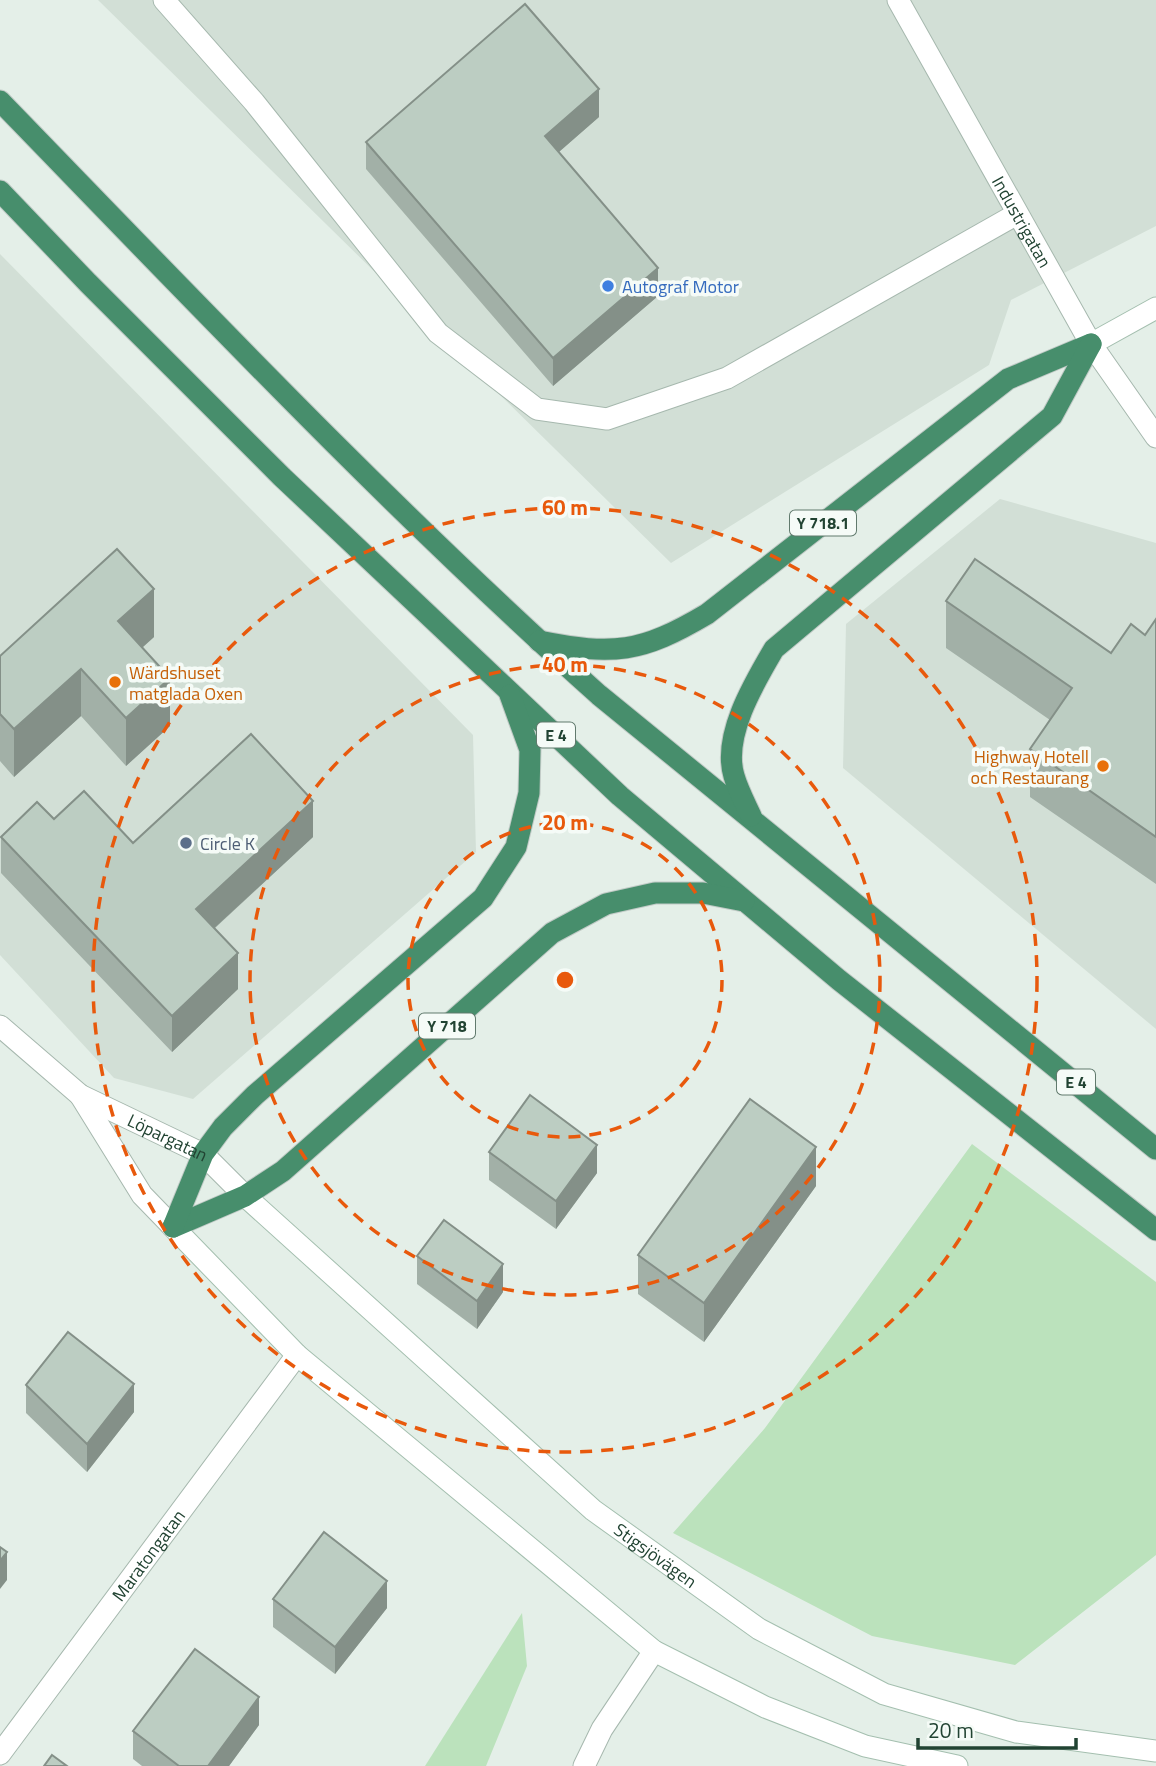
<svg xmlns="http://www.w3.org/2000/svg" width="1156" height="1766" font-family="'Titillium Web',sans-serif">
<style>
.built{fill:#d2dfd6}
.green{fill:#bbe2bc}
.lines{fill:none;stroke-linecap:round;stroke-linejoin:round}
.service-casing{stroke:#a6b8ae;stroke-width:23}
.minor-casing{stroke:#a6b8ae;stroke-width:23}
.secondary-casing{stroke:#a4bfaf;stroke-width:23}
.trunk-casing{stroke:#c1cac6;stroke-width:23}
.service{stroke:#fff;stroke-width:21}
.minor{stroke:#fff;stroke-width:21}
.secondary{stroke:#fff;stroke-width:21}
.trunk{stroke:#478e6c;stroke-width:21}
.wall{fill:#a2b0a7}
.shaded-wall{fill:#849088}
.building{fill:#bccdc2;stroke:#849088;stroke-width:2}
.ring{fill:none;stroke:#e8590c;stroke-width:3.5;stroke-dasharray:12 9}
.shop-dot{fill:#3f7fe0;stroke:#f5fbf7;stroke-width:2.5}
.food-dot{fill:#e8710a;stroke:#f5fbf7;stroke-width:2.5}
.service-dot{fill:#5c6f8a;stroke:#f5fbf7;stroke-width:2.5}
.labels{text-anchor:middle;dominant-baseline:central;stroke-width:7;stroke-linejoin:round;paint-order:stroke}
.shield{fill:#f5fbf7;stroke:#617a6d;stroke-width:2}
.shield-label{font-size:16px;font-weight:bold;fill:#214332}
.street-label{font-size:18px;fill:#214332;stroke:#f5fbf7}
.shop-label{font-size:18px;fill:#366cbe;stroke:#f5fbf7;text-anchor:start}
.food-label{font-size:18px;fill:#c56008;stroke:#f5fbf7;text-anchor:start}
.service-label{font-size:18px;fill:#4e5e75;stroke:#f5fbf7;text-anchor:start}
.centre{fill:#e8590c;stroke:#f5fbf7;stroke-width:3.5}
.ring-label{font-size:21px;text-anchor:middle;font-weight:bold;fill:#e8590c;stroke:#f5fbf7;stroke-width:7;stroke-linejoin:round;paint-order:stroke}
</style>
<rect width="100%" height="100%" fill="#e4efe8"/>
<!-- built -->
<g class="built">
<path d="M 98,0 L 1156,0 L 1156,226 L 1011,300 L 989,365 L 671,563 Z"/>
<path d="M 0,254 L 473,735 L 476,852 L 193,1099 L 114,1078 L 0,955 Z"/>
<path d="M 1000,499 L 1156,543 L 1156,1029 L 843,768 L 846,624 Z"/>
</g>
<!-- green -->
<g class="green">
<path d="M 972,1144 L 1156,1282 L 1156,1555 L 1015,1665 L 872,1636 L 673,1533 L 765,1428 Z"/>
<path d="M 522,1613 L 527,1666 L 486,1766 L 425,1766 Z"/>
</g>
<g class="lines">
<!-- service casing -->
<g class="service-casing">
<path id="service" d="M 164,0 L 254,102 L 438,333 L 537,409 L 607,419 L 727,378 L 1017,214"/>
</g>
<!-- minor casing -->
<g class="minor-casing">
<g id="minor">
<path id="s1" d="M 898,0 L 1091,344 L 1156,437"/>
<path id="s2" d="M 0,1026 L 80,1095 L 203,1154 L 245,1196"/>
<path d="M 80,1095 L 142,1195 L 173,1227"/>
<path id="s3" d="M 0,1754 L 297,1355"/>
<path d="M 584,1766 L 602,1729 L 654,1651"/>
</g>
</g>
<!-- secondary casing -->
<g class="secondary-casing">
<g id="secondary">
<path d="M 1091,344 L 1156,308"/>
<path id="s4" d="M 245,1196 L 593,1510 L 759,1629 L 884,1694 L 1016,1732 L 1156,1751"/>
<path d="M 173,1227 L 297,1355 L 654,1651 L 765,1707 L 865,1746 L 957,1766"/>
</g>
</g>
<!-- trunk casing -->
<g class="trunk-casing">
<g id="trunk">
<path d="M 0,101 C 196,303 389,507 599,695 L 1156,1149"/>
<path d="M 0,191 L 88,283 L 282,477 L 620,796 L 839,980 L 1156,1230"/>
<path d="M 539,641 C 614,656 641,653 707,614 L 1008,379 L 1091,344"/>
<path d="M 751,816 C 745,803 738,790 734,776 C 722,736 754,683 774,649 L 1052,416 L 1091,344"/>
<path d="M 173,1227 L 245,1196 L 283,1171 L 552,933 L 606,904 L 655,893 L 703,893 L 744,901"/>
<path d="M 173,1227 L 203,1154 L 223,1127 L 255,1095 L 483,898 L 516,847 L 529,793 L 530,750 L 510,695"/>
</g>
</g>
<!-- service -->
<use href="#service" class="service"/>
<!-- minor -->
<use href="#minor" class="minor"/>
<!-- secondary -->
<use href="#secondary" class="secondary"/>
<!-- trunk -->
<use href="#trunk" class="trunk"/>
</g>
<!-- wall -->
<g class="wall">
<path d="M 599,117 L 559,152 L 658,296 L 553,386 L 366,169 L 366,142 Z"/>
<path d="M 946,601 L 1111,653 L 1145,635 L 1156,619 L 1156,884 L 1030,797 L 1030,749 L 1050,720 L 946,648 Z"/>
<path d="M 154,637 L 142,648 L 170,726 L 126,766 L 81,716 L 14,777 L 0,761 L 0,656 Z"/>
<path d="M 54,819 L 133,843 L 313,837 L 215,928 L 238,989 L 172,1052 L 1,873 L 1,837 Z"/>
<path d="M 489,1152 L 597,1173 L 556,1229 L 489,1180 Z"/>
<path d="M 816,1186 L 704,1342 L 638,1294 L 638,1255 Z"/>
<path d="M 417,1256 L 503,1292 L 477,1329 L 417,1284 Z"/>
<path d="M 26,1385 L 134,1412 L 87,1472 L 26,1413 Z"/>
<path d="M 273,1599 L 387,1608 L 335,1674 L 273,1627 Z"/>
<path d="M 259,1725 L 229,1766 L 142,1766 L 133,1759 L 133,1731 Z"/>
</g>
<!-- shaded-wall -->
<g class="shaded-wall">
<path d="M 599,89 L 599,117 L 545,164 L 545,136 Z"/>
<path d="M 658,268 L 658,296 L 553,386 L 553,358 Z"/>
<path d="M 154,589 L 154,637 L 118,669 L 118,621 Z"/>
<path d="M 81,669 L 81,716 L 14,777 L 14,729 Z"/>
<path d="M 170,678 L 170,726 L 126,766 L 126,718 Z"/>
<path d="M 313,801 L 313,837 L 196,945 L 196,909 Z"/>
<path d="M 238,953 L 238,989 L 172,1052 L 172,1016 Z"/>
<path d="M 597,1145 L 597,1173 L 556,1229 L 556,1201 Z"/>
<path d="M 816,1147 L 816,1186 L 704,1342 L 704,1303 Z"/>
<path d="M 503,1264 L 503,1292 L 477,1329 L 477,1301 Z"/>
<path d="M 134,1384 L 134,1412 L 87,1472 L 87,1444 Z"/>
<path d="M 7,1552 L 7,1580 L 0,1589 L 0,1561 Z"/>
<path d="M 387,1581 L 387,1608 L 335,1674 L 335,1647 Z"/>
<path d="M 259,1697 L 259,1725 L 229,1766 L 208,1766 Z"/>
</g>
<!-- building -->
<g class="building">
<path d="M 525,4 L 599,89 L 545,136 L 658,268 L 553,358 L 366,142 Z"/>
<path d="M 117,549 L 154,589 L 118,621 L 170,678 L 126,718 L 81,669 L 14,729 L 0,714 L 0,656 Z"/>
<path d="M 975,559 L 1111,653 L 1131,624 L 1145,635 L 1156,619 L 1156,837 L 1030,749 L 1072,688 L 946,601 Z"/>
<path d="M 251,734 L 313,801 L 196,909 L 238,953 L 172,1016 L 1,837 L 37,802 L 54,819 L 84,791 L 133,843 Z"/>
<path d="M 530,1095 L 597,1145 L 556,1201 L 489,1152 Z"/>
<path d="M 750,1099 L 816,1147 L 704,1303 L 638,1255 Z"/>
<path d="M 444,1220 L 503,1264 L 477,1301 L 417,1256 Z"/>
<path d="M 68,1332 L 134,1384 L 87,1444 L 26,1385 Z"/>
<path d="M 324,1532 L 387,1581 L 335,1647 L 273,1599 Z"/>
<path d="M 0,1547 L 7,1552 L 0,1561 Z"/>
<path d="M 195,1649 L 259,1697 L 208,1766 L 179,1766 L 133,1731 Z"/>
<path d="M 52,1755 L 67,1766 L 44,1766 Z"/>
</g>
<!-- distance rings -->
<g class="ring">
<circle cx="565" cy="980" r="157"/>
<circle cx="565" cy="980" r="315"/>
<circle cx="565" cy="980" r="472"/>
</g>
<!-- markers -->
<circle class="shop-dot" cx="608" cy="286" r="7"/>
<g class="food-dot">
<circle cx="115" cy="682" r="7"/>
<circle cx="1103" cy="766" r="7"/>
</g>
<circle class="service-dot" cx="186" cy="843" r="7"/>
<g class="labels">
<!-- shield labels -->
<g class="shield">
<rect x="790" y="510.5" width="66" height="25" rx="5"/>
<rect x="537" y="722.5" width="38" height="25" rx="5"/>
<rect x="419" y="1013.5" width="56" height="25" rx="5"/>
<rect x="1057" y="1069.5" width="38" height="25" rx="5"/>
</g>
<g class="shield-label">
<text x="823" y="523">Y 718.1</text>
<text x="556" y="735">E 4</text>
<text x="447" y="1026">Y 718</text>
<text x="1076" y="1082">E 4</text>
</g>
<!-- street labels -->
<g class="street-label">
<text stroke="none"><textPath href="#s1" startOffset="254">Industrigatan</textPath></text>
<text stroke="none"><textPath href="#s2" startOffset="203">Löpargatan</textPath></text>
<text stroke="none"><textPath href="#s3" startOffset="248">Maratongatan</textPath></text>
<text stroke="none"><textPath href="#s4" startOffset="546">Stigsjövägen</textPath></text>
</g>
<!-- shop labels -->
<g class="shop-label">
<text x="622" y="286">Autograf Motor</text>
</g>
<!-- food labels -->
<g class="food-label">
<text x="129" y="672">Wärdshuset<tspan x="129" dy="21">matglada Oxen</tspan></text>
<text x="1089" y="756" text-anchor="end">Highway Hotell<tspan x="1089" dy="21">och Restaurang</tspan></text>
</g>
<!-- service labels -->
<g class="service-label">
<text x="200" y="843">Circle K</text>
</g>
</g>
<circle cx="565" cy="980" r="10" class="centre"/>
<g class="ring-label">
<text x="565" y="515">60 m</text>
<text x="565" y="672">40 m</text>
<text x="565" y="830">20 m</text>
</g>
<!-- scale -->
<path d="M918 1738v10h158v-10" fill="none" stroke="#214332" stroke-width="3.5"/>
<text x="928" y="1738" font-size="21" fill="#214332" stroke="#f5fbf7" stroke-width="5" paint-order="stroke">20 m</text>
</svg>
